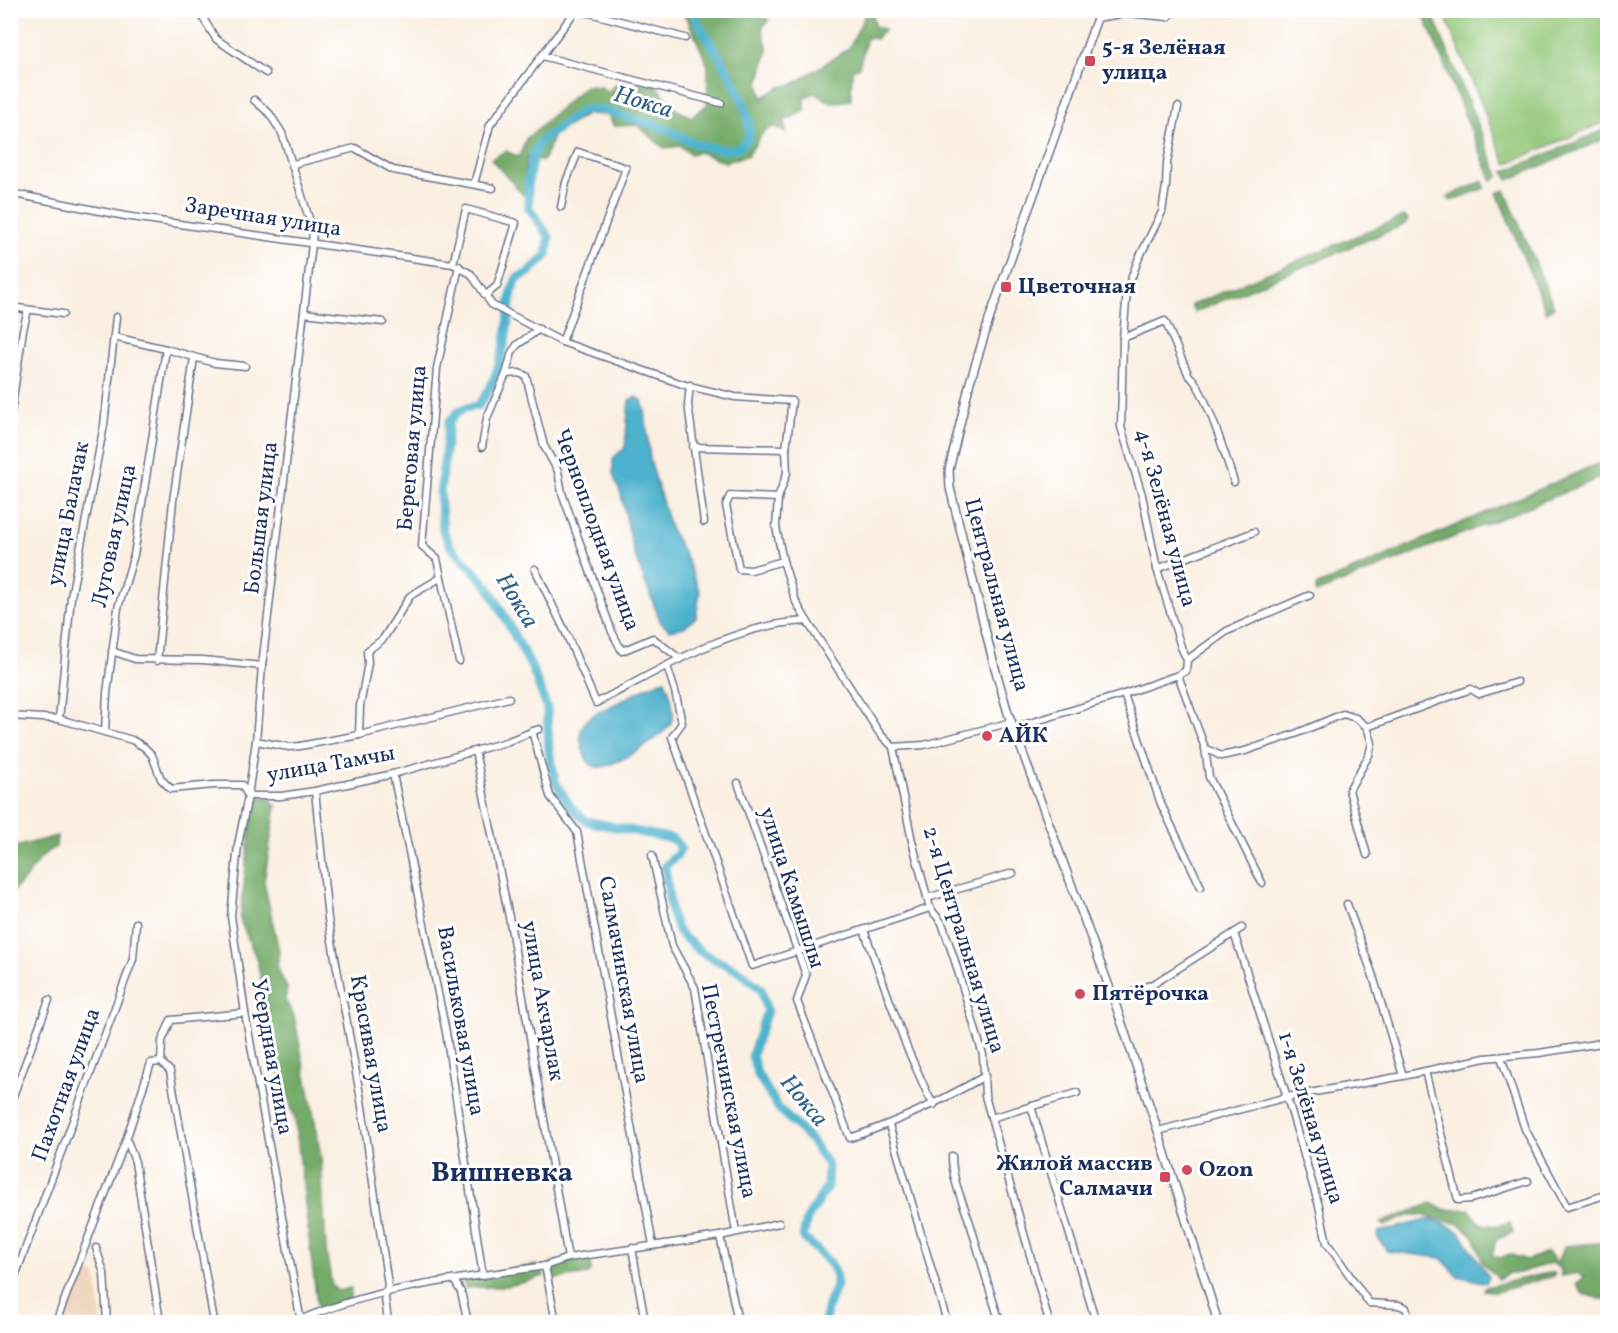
<svg xmlns="http://www.w3.org/2000/svg" width="1618" height="1333" font-family="Vollkorn,serif">
<style>
.built{fill:#f0d6bc}
.green{fill:#92c677;stroke:#567a6a;stroke-width:1.5}
.forest{fill:#75ab68;stroke:#486d63;stroke-width:1.5}
.water{fill:#4eb2cd;stroke:#347096;stroke-width:1.5}
.lines{fill:none;stroke-linecap:round;stroke-linejoin:round}
.river{stroke:#4eb2cd;stroke-width:9}
.minor-casing{stroke:#69728c;stroke-width:9}
.tertiary-casing{stroke:#69728c;stroke-width:10}
.minor{stroke:#fff;stroke-width:6}
.tertiary{stroke:#fff;stroke-width:7}
.poi-dot{fill:#d1495b;stroke:#fff;stroke-width:2}
.labels{text-anchor:middle;dominant-baseline:central;stroke-width:6;stroke-linejoin:round;paint-order:stroke}
.poi-label{font-size:22px;font-weight:bold;fill:#1b2f5e;stroke:#fff;text-anchor:start}
.street-label{font-size:22px;fill:#1b2f5e;stroke:#fff}
.water-label{font-size:24px;font-style:italic;fill:#2d5d85;stroke:#fff}
.district-label{font-size:28px;font-weight:bold;fill:#1b2f5e;stroke:#fff}
</style>
<rect width="100%" height="100%" fill="#fff"/>
<filter id="ink" filterUnits="userSpaceOnUse"><feTurbulence type="fractalNoise" baseFrequency=".0167" numOctaves="2"/><feDisplacementMap in="SourceGraphic" scale="12" xChannelSelector="R" yChannelSelector="G"/><feConvolveMatrix kernelMatrix="1 2 1 2 8 2 1 2 1" color-interpolation-filters="sRGB"/></filter>
<filter id="wash" filterUnits="userSpaceOnUse"><feTurbulence type="fractalNoise" baseFrequency=".008" numOctaves="4" result="noise"/><feDisplacementMap in="SourceGraphic" scale="24" xChannelSelector="R" yChannelSelector="G"/><feGaussianBlur stdDeviation="1.35" result="paint"/><feColorMatrix in="noise" values="0 0 0 0 0 0 0 0 0 0 0 0 0 0 0 0 0 1.4 0 .05"/><feComposite in="paint" operator="in"/></filter>
<g filter="url(#wash)">
<rect width="100%" height="100%" fill="#faefe1"/>
<!-- built -->
<path class="built" d="M 96,1274 L 102,1322 L 62,1322 L 81,1275 Z"/>
<!-- green -->
<path class="green" d="M 1443,11 L 1607,11 L 1607,121 L 1506,164 Z"/>
<!-- forest -->
<g class="forest">
<path d="M 681,11 L 746,11 L 769,20 L 762,28 L 768,50 L 759,83 L 762,98 L 780,87 L 794,84 L 849,48 L 867,11 L 879,11 L 873,15 L 875,27 L 885,29 L 876,39 L 867,37 L 859,67 L 852,70 L 851,100 L 831,103 L 815,93 L 805,97 L 805,111 L 784,121 L 786,133 L 774,126 L 764,131 L 748,155 L 725,162 L 699,152 L 690,154 L 680,146 L 664,148 L 637,125 L 614,126 L 608,115 L 587,114 L 554,135 L 543,161 L 526,159 L 524,196 L 491,159 L 506,151 L 519,157 L 526,139 L 585,86 L 601,87 L 608,92 L 618,82 L 633,86 L 651,80 L 677,110 L 691,117 L 707,105 L 708,66 L 688,20 Z"/>
<path d="M 1422,11 L 1431,11 L 1499,176 L 1492,181 Z"/>
<path d="M 1607,129 L 1607,138 L 1508,180 L 1504,172 Z"/>
<path d="M 1483,181 L 1485,188 L 1451,201 L 1447,197 Z"/>
<path d="M 1505,190 L 1554,307 L 1546,312 L 1497,193 Z"/>
<path d="M 1404,216 L 1408,219 L 1406,224 L 1195,312 L 1191,305 Z"/>
<path d="M 1597,464 L 1607,466 L 1605,476 L 1316,593 L 1316,586 Z"/>
<path d="M 260,797 L 269,798 L 276,806 L 264,882 L 279,951 L 277,968 L 287,988 L 285,1000 L 294,1016 L 313,1111 L 321,1158 L 326,1251 L 332,1286 L 338,1291 L 351,1288 L 350,1298 L 321,1312 L 317,1305 L 295,1119 L 280,1074 L 257,960 L 240,920 L 253,803 Z"/>
<path d="M 57,836 L 56,847 C 42,852 34,868 25,879 C 21,884 15,889 11,893 L 11,848 Z"/>
<path d="M 1432,1203 L 1445,1210 L 1469,1209 L 1481,1224 L 1498,1226 L 1510,1222 L 1513,1232 L 1496,1240 L 1492,1256 L 1501,1258 L 1509,1254 L 1527,1260 L 1547,1252 L 1558,1262 L 1565,1246 L 1607,1242 L 1607,1300 L 1583,1294 L 1576,1284 L 1584,1277 L 1577,1273 L 1561,1276 L 1561,1270 L 1552,1263 L 1519,1273 L 1509,1273 L 1499,1279 L 1483,1263 L 1474,1236 L 1459,1224 L 1421,1215 L 1411,1215 L 1385,1226 L 1381,1223 Z"/>
<path d="M 585,1257 L 590,1261 L 591,1270 L 588,1274 L 554,1279 L 549,1276 L 548,1268 L 552,1263 Z"/>
<path d="M 536,1265 L 542,1270 L 544,1276 C 529,1281 511,1287 495,1287 C 485,1287 477,1287 466,1288 L 462,1279 Z"/>
<path d="M 1548,1273 L 1555,1273 L 1554,1276 L 1496,1292 L 1484,1290 L 1486,1287 Z"/>
</g>
<!-- water -->
<g class="water">
<path d="M 637,397 L 642,401 L 645,411 L 650,460 L 670,528 L 686,557 L 700,592 L 696,617 L 684,627 L 670,630 L 661,623 L 634,553 L 621,494 L 613,474 L 613,458 L 625,448 L 629,400 Z"/>
<path d="M 665,680 C 670,691 675,709 672,720 C 668,735 611,770 596,767 C 588,765 585,757 583,750 C 580,740 579,727 587,720 C 596,711 609,708 619,702 C 635,694 647,685 665,680 Z"/>
<path d="M 1430,1219 L 1444,1223 L 1461,1233 L 1489,1277 L 1486,1283 L 1458,1276 L 1441,1258 L 1387,1251 L 1377,1236 L 1379,1232 Z"/>
</g>
<g class="lines">
<!-- river -->
<path class="river" d="M 692,10 C 708,45 742,83 748,119 C 749,125 749,132 749,138 L 738,148 L 725,150 L 698,145 L 659,126 L 606,111 L 593,109 L 581,111 L 540,142 L 533,155 L 528,182 L 529,208 L 549,237 L 547,255 L 528,273 L 517,278 C 510,293 510,307 508,323 C 504,352 496,384 478,406 L 465,408 L 457,413 L 449,422 L 440,493 L 443,531 L 451,547 L 488,586 L 532,668 L 547,708 L 549,751 L 556,783 L 570,806 L 586,821 L 673,839 L 681,848 L 676,856 L 665,866 L 671,912 L 679,933 L 702,953 L 739,971 L 761,989 L 767,1011 L 752,1055 L 757,1073 L 778,1108 L 810,1139 L 828,1165 L 827,1187 L 807,1219 L 803,1237 C 817,1252 844,1267 834,1291 C 829,1302 825,1310 826,1322"/>
</g>
</g>
<g filter="url(#ink)">
<g class="lines">
<!-- minor casing -->
<g class="minor-casing">
<g id="minor">
<path d="M 198,10 L 216,39 L 266,73"/>
<path d="M 578,10 L 685,38"/>
<path d="M 1097,18 L 1127,13 L 1168,17 L 1175,10"/>
<path d="M 542,56 L 721,103"/>
<path d="M 254,100 L 269,113 L 282,133 L 313,231 L 312,244 L 262,666 L 256,741 L 248,796 L 238,845 L 231,916 L 245,1013 L 301,1322"/>
<path d="M 1178,107 L 1167,163 L 1166,186 L 1162,212 L 1138,260 L 1127,290 L 1123,338 L 1121,427 L 1142,495 L 1157,569 L 1181,647 L 1187,660 L 1227,631 L 1310,595"/>
<path d="M 293,164 L 355,148 L 393,170 L 493,188"/>
<path d="M 474,184 L 490,125 L 576,10"/>
<path d="M 10,193 L 125,216 L 453,264 L 471,274 L 492,305 L 562,342 L 685,385 L 735,397 L 792,401 L 786,449 L 787,473 L 778,498 L 776,527 L 783,561 L 796,602 L 807,621 L 880,734 L 893,747 L 912,841 L 930,908 L 942,923 L 954,958 L 977,1035 L 983,1055 L 985,1096 L 1049,1322"/>
<path d="M 561,207 L 566,182 L 578,152 L 626,168 L 562,342"/>
<path d="M 453,264 L 466,209 L 516,223 L 497,286 L 486,295"/>
<path d="M 10,307 L 63,314"/>
<path d="M 304,313 L 383,322"/>
<path d="M 114,337 L 166,349 L 215,363 L 245,366"/>
<path d="M 1123,338 L 1165,321 L 1189,376 C 1203,383 1228,463 1234,482"/>
<path d="M 506,374 L 519,373 L 526,376 L 544,446 L 558,471 L 562,493 L 612,632 L 622,651 L 653,638 L 680,659"/>
<path d="M 690,385 L 688,404 L 704,522"/>
<path d="M 10,419 L 23,330 L 28,310"/>
<path d="M 482,447 L 487,418 L 506,374 L 512,352 L 517,345 L 539,329"/>
<path d="M 693,447 L 786,449"/>
<path d="M 778,498 L 730,496 L 726,505 L 739,569 L 751,570 L 783,561"/>
<path d="M 535,569 L 566,633 L 596,703 C 662,669 731,624 807,621"/>
<path d="M 1157,569 L 1254,532"/>
<path d="M 112,651 L 135,659 L 203,660 L 262,666"/>
<path d="M 157,661 L 173,501 L 194,358"/>
<path d="M 459,661 L 437,559 L 422,546 L 437,368 L 459,266"/>
<path d="M 667,666 L 675,691 L 682,723 L 672,737 L 752,966 L 930,908"/>
<path d="M 1178,675 L 1205,748 L 1209,777 L 1262,883"/>
<path d="M 1124,694 L 1161,804 L 1201,887"/>
<path d="M 10,716 L 59,719 L 132,740 L 144,747 L 152,755 L 161,779 L 171,789 L 214,785 L 242,785 L 248,796 L 281,796 L 315,791 L 393,774 L 506,742 L 539,729"/>
<path d="M 59,719 L 71,597 L 104,425 L 116,317"/>
<path d="M 1014,728 L 1124,694 L 1178,675 L 1186,671 L 1187,660"/>
<path d="M 532,731 L 550,796 L 577,832 L 653,1245"/>
<path d="M 105,732 L 107,693 L 118,608 L 134,555 L 166,349"/>
<path d="M 359,735 L 360,706 L 368,663 L 367,651 L 383,639 L 410,596 L 440,578"/>
<path d="M 256,741 L 289,747 L 300,746 L 359,735 L 509,698"/>
<path d="M 893,747 L 924,745 L 1012,722"/>
<path d="M 1205,748 L 1221,756 L 1245,751 L 1295,734 L 1343,714 L 1356,718 L 1367,727 L 1471,689 L 1479,694 L 1517,682"/>
<path d="M 475,751 L 510,922 L 568,1258"/>
<path d="M 393,774 L 446,1032 L 483,1276"/>
<path d="M 738,783 L 806,975 L 797,1001 L 850,1138 C 900,1121 939,1102 985,1076"/>
<path d="M 315,791 L 328,919 L 361,1100 L 388,1285 L 385,1298 L 388,1322"/>
<path d="M 652,855 L 672,946 L 695,988 L 736,1232"/>
<path d="M 1367,855 L 1349,790 L 1369,755 L 1372,743 L 1367,727"/>
<path d="M 927,898 L 1013,873"/>
<path d="M 1347,904 L 1373,976 L 1403,1076"/>
<path d="M 864,930 L 907,1048 L 928,1095 L 934,1105"/>
<path d="M 1234,933 L 1287,1097 L 1319,1206 L 1327,1243 L 1369,1303 L 1399,1305 L 1406,1308 L 1411,1322"/>
<path d="M 1114,1000 L 1155,983 L 1242,928"/>
<path d="M 1501,1057 L 1525,1129 L 1567,1207 L 1608,1194"/>
<path d="M 161,1062 L 170,1071 L 214,1322"/>
<path d="M 161,1062 L 162,1041 L 171,1020 L 245,1013"/>
<path d="M 1425,1071 L 1458,1200 L 1471,1199 L 1528,1181"/>
<path d="M 10,1104 L 49,1000"/>
<path d="M 1031,1106 L 1096,1322"/>
<path d="M 991,1118 L 1077,1093"/>
<path d="M 889,1125 L 947,1322"/>
<path d="M 1158,1131 L 1287,1097 L 1403,1076 L 1485,1058 L 1539,1053 L 1608,1042"/>
<path d="M 127,1140 L 135,1162 L 160,1322"/>
<path d="M 952,1156 C 952,1184 966,1207 973,1233 C 982,1263 990,1293 1000,1322"/>
<path d="M 720,1236 L 738,1322"/>
<path d="M 96,1248 L 104,1273 L 107,1322"/>
<path d="M 632,1248 L 645,1322"/>
<path d="M 545,1266 L 556,1322"/>
<path d="M 454,1280 L 461,1292 L 468,1322"/>
<path d="M 10,1290 L 133,959 L 136,923"/>
<path d="M 300,1320 C 375,1287 465,1278 545,1266 L 568,1258 L 720,1236 L 779,1223"/>
<path d="M 56,1322 L 126,1140 L 151,1063 L 161,1062"/>
</g>
</g>
<!-- tertiary casing -->
<g class="tertiary-casing">
<path id="tertiary" d="M 1100,10 L 990,317 L 970,382 L 949,470 L 950,488 L 993,661 L 1008,713 L 1114,1000 L 1158,1131 L 1218,1322"/>
</g>
<!-- minor -->
<use href="#minor" class="minor"/>
<!-- tertiary -->
<use href="#tertiary" class="tertiary"/>
</g>
</g>
<!-- markers -->
<g class="poi-dot">
<rect x="1084" y="55" width="12" height="12" rx="3"/>
<rect x="1000" y="281" width="12" height="12" rx="3"/>
<circle cx="987" cy="736" r="6"/>
<circle cx="1080" cy="994" r="6"/>
<circle cx="1187" cy="1170" r="6"/>
<rect x="1159" y="1171" width="12" height="12" rx="3"/>
</g>
<g class="labels">
<!-- poi labels -->
<g class="poi-label">
<text x="1102" y="48">5-я Зелёная<tspan x="1102" dy="25">улица</tspan></text>
<text x="1018" y="287">Цветочная</text>
<text x="999" y="736">АЙК</text>
<text x="1092" y="994">Пятёрочка</text>
<text x="1153" y="1164" text-anchor="end">Жилой массив<tspan x="1153" dy="25">Салмачи</tspan></text>
<text x="1199" y="1170">Ozon</text>
</g>
<!-- street labels -->
<g class="street-label">
<text transform="translate(263 218) rotate(9)">Заречная улица</text>
<text transform="translate(413 448) rotate(-85)">Береговая улица</text>
<text transform="translate(69 514) rotate(-79)">улица Балачак</text>
<text transform="translate(262 518) rotate(-83)">Большая улица</text>
<text transform="translate(1165 518) rotate(75)">4-я Зелёная улица</text>
<text transform="translate(596 530) rotate(70)">Черноплодная улица</text>
<text transform="translate(115 536) rotate(-78)">Луговая улица</text>
<text transform="translate(996 595) rotate(75)">Центральная улица</text>
<text transform="translate(331 765) rotate(-10)">улица Тамчы</text>
<text transform="translate(791 888) rotate(72)">улица Камышлы</text>
<text transform="translate(963 940) rotate(73)">2-я Центральная улица</text>
<text transform="translate(623 980) rotate(80)">Салмачинская улица</text>
<text transform="translate(542 1001) rotate(80)">улица Акчарлак</text>
<text transform="translate(460 1021) rotate(80)">Васильковая улица</text>
<text transform="translate(370 1054) rotate(80)">Красивая улица</text>
<text transform="translate(271 1057) rotate(80)">Усердная улица</text>
<text transform="translate(67 1085) rotate(-70)">Пахотная улица</text>
<text transform="translate(728 1091) rotate(79)">Пестречинская улица</text>
<text transform="translate(1310 1118) rotate(73)">1-я Зелёная улица</text>
</g>
<!-- water labels -->
<g class="water-label">
<text transform="translate(643 103) rotate(17)">Нокса</text>
<text transform="translate(516 601) rotate(59)">Нокса</text>
<text transform="translate(803 1101) rotate(50)">Нокса</text>
</g>
<!-- district labels -->
<g class="district-label">
<text x="502" y="1173">Вишневка</text>
</g>
</g>
<!-- margin -->
<rect width="1618" height="1333" fill="none" stroke="#fff" stroke-width="36"/>
</svg>
